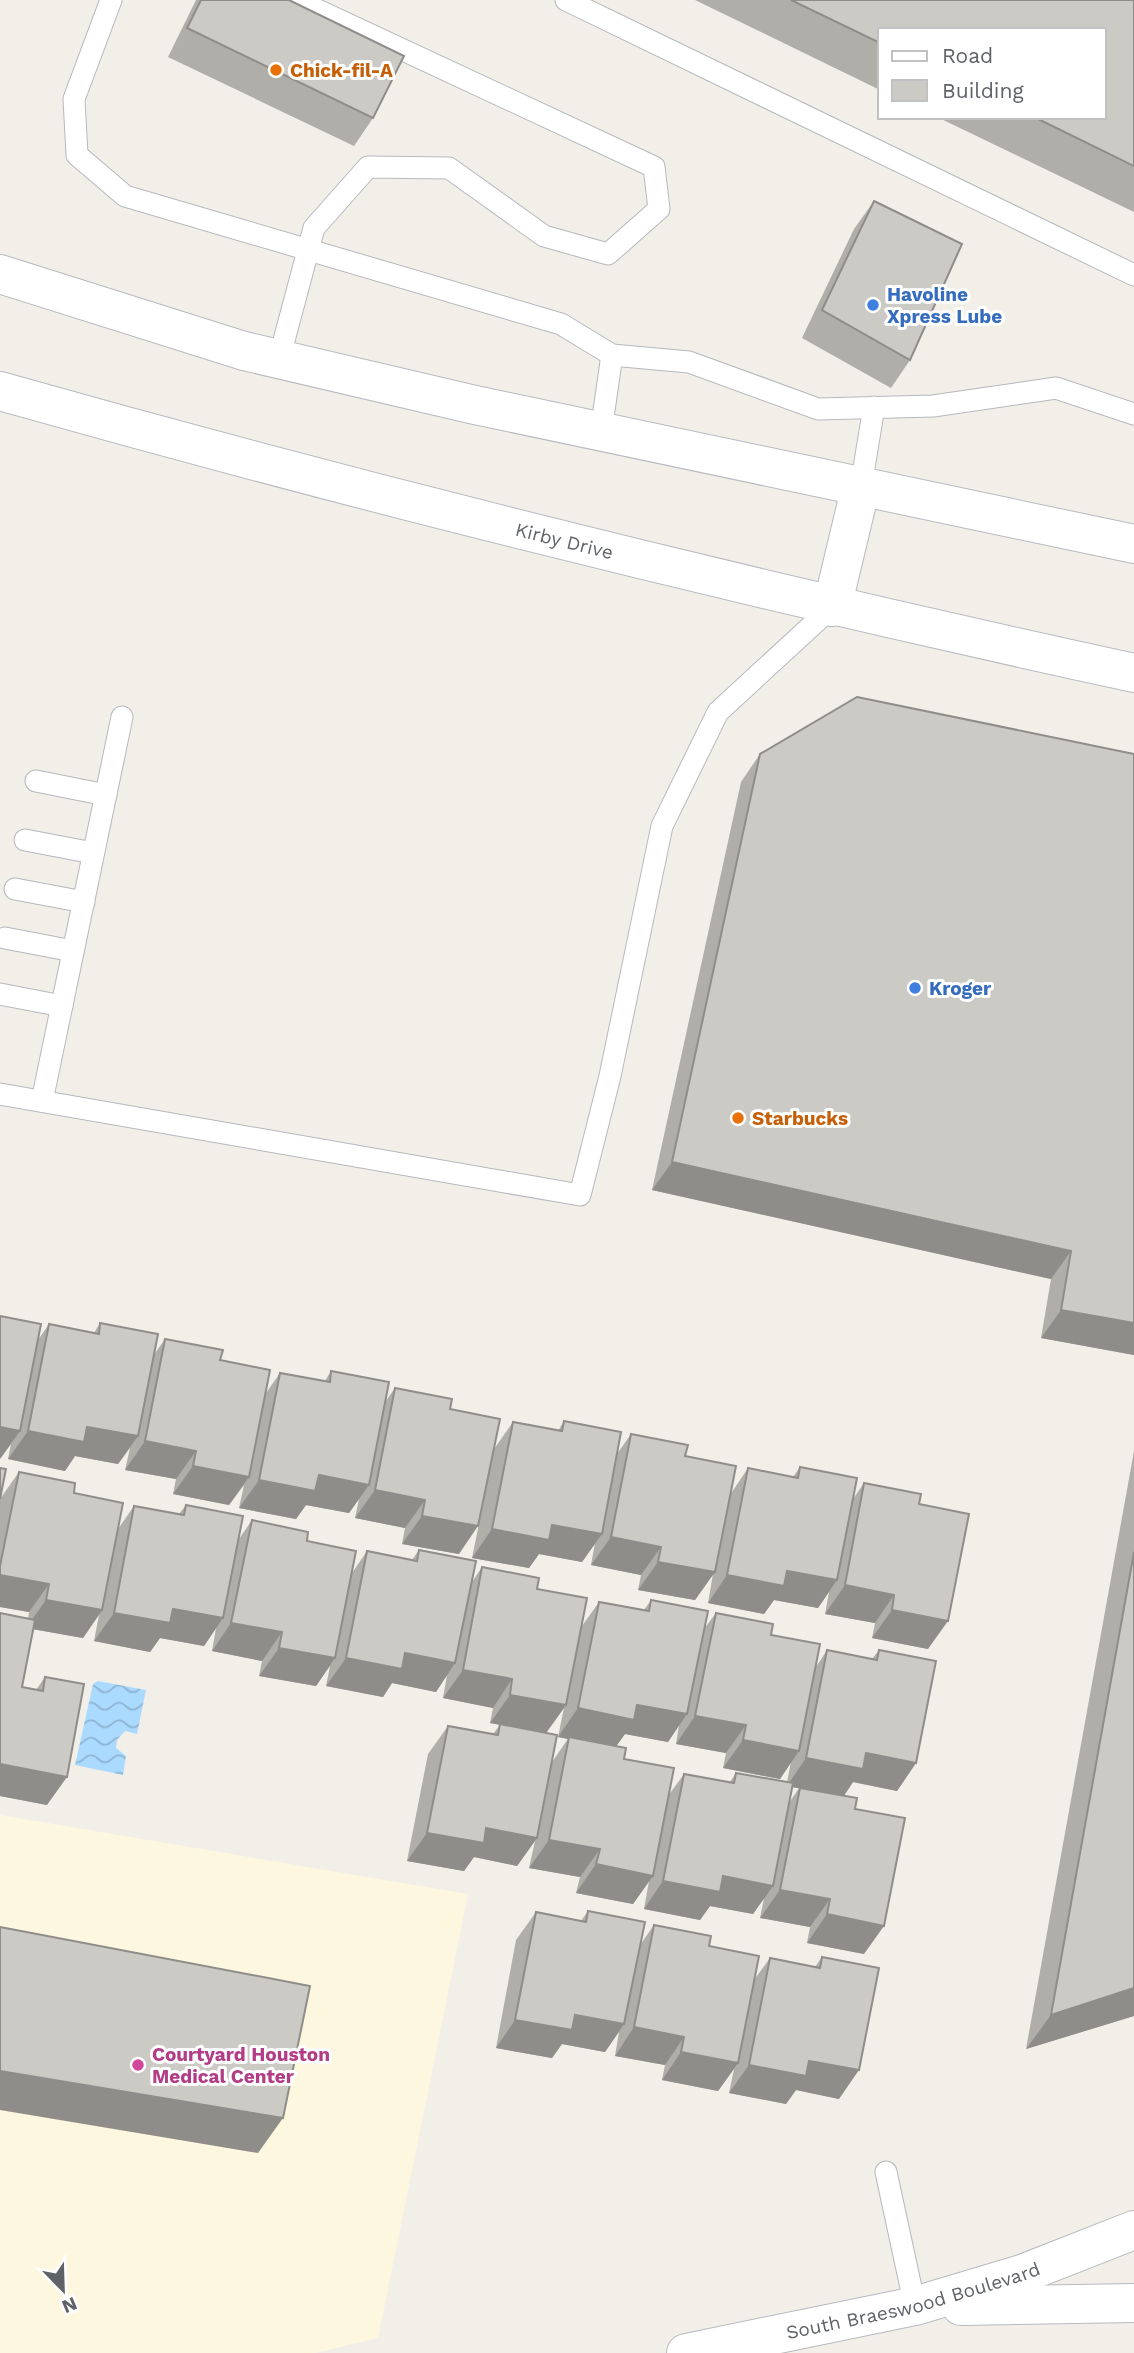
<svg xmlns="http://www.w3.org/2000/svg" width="1134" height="2353" font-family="'Work Sans',sans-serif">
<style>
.commercial{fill:#fef7e0}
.water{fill:url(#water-waves)}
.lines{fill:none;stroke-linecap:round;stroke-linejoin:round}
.lane-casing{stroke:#b5b8bc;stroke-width:23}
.secondary-casing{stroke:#b6babf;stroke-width:40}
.lane{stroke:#fff;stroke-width:21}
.secondary{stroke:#fff;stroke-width:38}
.wall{fill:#afaea9;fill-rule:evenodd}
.shaded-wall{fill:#8f8d8a}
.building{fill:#cccac5;stroke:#8f8d8a;stroke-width:2}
.food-dot{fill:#e8710a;stroke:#fff;stroke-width:2.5}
.shop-dot{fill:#3f7fe0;stroke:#fff;stroke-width:2.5}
.hotel-dot{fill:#d1479c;stroke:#fff;stroke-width:2.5}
.labels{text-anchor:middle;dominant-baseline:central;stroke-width:6;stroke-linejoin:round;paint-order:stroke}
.food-label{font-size:19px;font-weight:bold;fill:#c56008;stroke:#fff;text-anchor:start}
.shop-label{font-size:19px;font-weight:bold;fill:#366cbe;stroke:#fff;text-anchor:start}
.street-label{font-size:19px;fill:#5f6368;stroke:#fff}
.hotel-label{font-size:19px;font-weight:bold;fill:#b23c85;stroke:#fff;text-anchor:start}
</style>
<defs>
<pattern id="water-waves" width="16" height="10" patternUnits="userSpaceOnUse" patternTransform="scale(1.75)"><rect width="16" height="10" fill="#aadaff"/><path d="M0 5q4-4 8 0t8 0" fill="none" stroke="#8eb4d2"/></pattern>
</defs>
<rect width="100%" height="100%" fill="#f1efe8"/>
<!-- commercial -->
<path class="commercial" d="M 0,1815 L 468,1894 L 378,2338 L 315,2353 L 0,2353 Z"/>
<!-- water -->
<path class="water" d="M 98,1681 L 146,1690 L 137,1734 L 125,1731 L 117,1740 L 116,1748 L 126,1756 L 123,1775 L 75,1765 L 93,1684 Z"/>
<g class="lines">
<!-- lane casing -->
<g class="lane-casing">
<g id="lane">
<path d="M 111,0 L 74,99 L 77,155 L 125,196 L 561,324 L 612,355 L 689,362 L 818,409 L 933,406 L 1056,388 L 1134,414"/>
<path d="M 566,0 L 1134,275"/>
<path d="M 279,359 L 314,228 L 368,167 L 449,168 L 544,236 L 608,254 L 659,209 L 654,167 L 296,0"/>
<path d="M 601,431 L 612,355"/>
<path d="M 861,486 L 874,407"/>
<path d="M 36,781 L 106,795"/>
<path d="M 25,840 L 93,853"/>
<path d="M 15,889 L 84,902"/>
<path d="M 5,938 L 73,951"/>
<path d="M 0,994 L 62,1006"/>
<path d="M 0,1094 L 580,1195 L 610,1076 L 662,826 L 718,712 L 832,607"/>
<path d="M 42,1101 L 122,717"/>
<path d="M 886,2172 L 915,2306"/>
</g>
</g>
<!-- secondary casing -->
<g class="secondary-casing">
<g id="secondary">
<path d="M 0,274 L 244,351 L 475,405 L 1134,544"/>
<path id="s1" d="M 0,391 C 375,497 753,590 1134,673"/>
<path d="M 832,607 L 861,486"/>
<path d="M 961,2306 L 1134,2303"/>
<path id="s2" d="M 686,2353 L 915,2306 L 1022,2274 L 1134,2230"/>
</g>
</g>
<!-- lane -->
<use href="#lane" class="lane"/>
<!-- secondary -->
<use href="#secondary" class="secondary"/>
</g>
<!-- wall -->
<g class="wall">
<path d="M 196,0 L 289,0 L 373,118 L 354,146 L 168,57 Z"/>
<path d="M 695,0 L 1134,0 L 1134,212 L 937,117 L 1104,117 L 880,30 L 880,90 Z"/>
<path d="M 874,201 L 910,360 L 891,388 L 802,338 L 854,229 Z"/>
<path d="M 857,697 L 1134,1355 L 1041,1338 L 1051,1279 L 652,1190 L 741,782 L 760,754 Z"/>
<path d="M 100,1323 L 153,1356 L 165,1339 L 220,1360 L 266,1393 L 280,1373 L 325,1381 L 331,1371 L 385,1402 L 395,1388 L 450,1409 L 494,1449 L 513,1422 L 558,1431 L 564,1421 L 617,1454 L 631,1434 L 685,1456 L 730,1495 L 748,1468 L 793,1477 L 800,1467 L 853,1499 L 864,1483 L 919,1504 L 928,1649 L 872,1638 L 875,1623 L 825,1614 L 829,1592 L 818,1608 L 774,1600 L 764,1614 L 708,1603 L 713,1574 L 695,1600 L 638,1590 L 641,1575 L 591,1565 L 595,1543 L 582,1562 L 539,1554 L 529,1568 L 472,1558 L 481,1514 L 459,1554 L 402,1544 L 405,1528 L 355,1518 L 359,1499 L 349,1513 L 306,1505 L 296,1519 L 239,1508 L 244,1485 L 229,1505 L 173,1494 L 176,1479 L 125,1470 L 130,1448 L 118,1464 L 75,1456 L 65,1471 L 8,1459 L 11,1444 L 0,1459 L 38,1340 L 49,1324 L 94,1333 Z"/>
<path d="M 1134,1451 L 1134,2016 L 1026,2049 Z"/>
<path d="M 0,1468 L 0,1499 L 19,1472 L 74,1493 L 118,1529 L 134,1506 L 179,1514 L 186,1505 L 239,1539 L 252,1520 L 307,1541 L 352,1573 L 367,1551 L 412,1560 L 419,1550 L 472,1582 L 482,1567 L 537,1589 L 582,1626 L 599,1602 L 644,1610 L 651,1600 L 704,1629 L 716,1613 L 771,1635 L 816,1667 L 827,1650 L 872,1659 L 879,1650 L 916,1763 L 897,1791 L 853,1782 L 844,1796 L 855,1809 L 864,1954 L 807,1943 L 810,1927 L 760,1918 L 764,1898 L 753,1914 L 710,1906 L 700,1920 L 644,1909 L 649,1881 L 633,1904 L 576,1893 L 580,1877 L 529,1868 L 535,1841 L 517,1866 L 474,1857 L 464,1871 L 407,1861 L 428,1754 L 448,1726 L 493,1734 L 500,1725 L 490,1723 L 493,1708 L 443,1698 L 447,1675 L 436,1692 L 392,1683 L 383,1697 L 326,1686 L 330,1666 L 316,1686 L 259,1676 L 262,1661 L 212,1651 L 216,1628 L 204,1646 L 160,1638 L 150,1652 L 94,1641 L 99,1615 L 83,1638 L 33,1629 L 22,1687 L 36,1690 L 45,1677 L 47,1805 L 0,1796 L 0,1613 L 28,1619 L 29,1612 L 0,1607 ZM 564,1708 L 558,1737 L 568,1739 L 552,1762 L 546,1733 ZM 679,1725 L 676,1744 L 726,1753 L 723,1768 L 780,1779 L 791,1762 L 787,1782 L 736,1773 L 730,1782 L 684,1774 L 668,1796 L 624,1759 L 616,1746 L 625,1734 L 668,1742 ZM 792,1787 L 799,1788 L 789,1803 Z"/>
<path d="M 588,1911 L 640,1945 L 654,1925 L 709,1946 L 754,1980 L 770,1958 L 815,1967 L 822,1957 L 839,2099 L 796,2090 L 786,2104 L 729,2093 L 734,2069 L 718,2091 L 662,2080 L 665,2065 L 615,2056 L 619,2032 L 605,2052 L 562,2044 L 552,2058 L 496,2048 L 516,1940 L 536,1912 L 581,1921 Z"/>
</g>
<!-- shaded-wall -->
<g class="shaded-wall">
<path d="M 672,1162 L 1071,1251 L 1051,1279 L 652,1190 Z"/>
<path d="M 1061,1310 L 1134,1323 L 1134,1355 L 1041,1338 Z"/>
<path d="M 0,1427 L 20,1431 L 0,1459 Z"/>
<path d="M 87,1427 L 138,1436 L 118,1464 L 75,1456 L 65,1471 L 8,1459 L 28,1431 Z"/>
<path d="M 145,1441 L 196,1451 L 176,1479 L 125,1470 Z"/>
<path d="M 193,1466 L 249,1477 L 229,1505 L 173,1494 Z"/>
<path d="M 319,1475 L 369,1485 L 349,1513 L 306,1505 L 296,1519 L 239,1508 L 259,1480 Z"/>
<path d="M 375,1490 L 425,1500 L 405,1528 L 355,1518 Z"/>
<path d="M 422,1516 L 478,1526 L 459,1554 L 402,1544 Z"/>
<path d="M 552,1525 L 602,1534 L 582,1562 L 539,1554 L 529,1568 L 472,1558 L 492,1529 Z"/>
<path d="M 611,1537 L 661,1547 L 641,1575 L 591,1565 Z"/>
<path d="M 658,1562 L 715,1572 L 695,1600 L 638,1590 Z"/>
<path d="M 787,1571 L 837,1580 L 818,1608 L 774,1600 L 764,1614 L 708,1603 L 727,1575 Z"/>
<path d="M 0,1575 L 49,1584 L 29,1612 L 0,1607 Z"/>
<path d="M 845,1585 L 894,1595 L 875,1623 L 825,1614 Z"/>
<path d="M 46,1600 L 102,1610 L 83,1638 L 26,1628 Z"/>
<path d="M 173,1609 L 223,1618 L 204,1646 L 160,1638 L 150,1652 L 94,1641 L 114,1613 Z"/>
<path d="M 892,1610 L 948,1621 L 928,1649 L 872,1638 Z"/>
<path d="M 231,1623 L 282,1632 L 262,1661 L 212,1651 Z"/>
<path d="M 279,1648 L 335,1658 L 316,1686 L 259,1676 Z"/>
<path d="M 405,1653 L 455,1663 L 436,1692 L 392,1683 L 383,1697 L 326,1686 L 346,1658 Z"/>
<path d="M 463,1670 L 512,1679 L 493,1708 L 443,1698 Z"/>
<path d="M 510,1695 L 566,1705 L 546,1733 L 490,1723 Z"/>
<path d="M 637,1705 L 687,1714 L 668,1742 L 625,1734 L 615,1748 L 558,1737 L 578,1708 Z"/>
<path d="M 695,1716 L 746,1725 L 726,1753 L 676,1744 Z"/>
<path d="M 743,1740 L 799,1751 L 780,1779 L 723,1768 Z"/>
<path d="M 866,1753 L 916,1763 L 897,1791 L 853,1782 L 843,1797 L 787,1786 L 806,1758 Z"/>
<path d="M 0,1764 L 67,1777 L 47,1805 L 0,1796 Z"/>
<path d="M 486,1828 L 537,1838 L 517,1866 L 474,1857 L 464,1871 L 407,1861 L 427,1833 Z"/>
<path d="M 549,1840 L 600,1849 L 580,1877 L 529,1868 Z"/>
<path d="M 596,1864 L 653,1876 L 633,1904 L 576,1893 Z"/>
<path d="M 723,1876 L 773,1886 L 753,1914 L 710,1906 L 700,1920 L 644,1909 L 663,1881 Z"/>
<path d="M 780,1890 L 830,1899 L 810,1927 L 760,1918 Z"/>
<path d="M 827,1914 L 884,1926 L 864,1954 L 807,1943 Z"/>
<path d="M 1134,1988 L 1134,2016 L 1026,2049 L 1051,2015 Z"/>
<path d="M 575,2015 L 624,2024 L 605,2052 L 562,2044 L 552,2058 L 496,2048 L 515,2020 Z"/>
<path d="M 634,2027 L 684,2037 L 665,2065 L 615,2056 Z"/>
<path d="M 681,2052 L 738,2063 L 718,2091 L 662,2080 Z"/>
<path d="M 809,2061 L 859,2070 L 839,2099 L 796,2090 L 786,2104 L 729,2093 L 749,2065 Z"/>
<path d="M 0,2071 L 283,2118 L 258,2153 L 0,2110 Z"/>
</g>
<!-- building -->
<g class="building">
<path d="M 201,0 L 289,0 L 404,56 L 373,118 L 187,28 Z"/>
<path d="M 791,0 L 1134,0 L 1134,166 L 1034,117 L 1104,117 L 1104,30 L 880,30 L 880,43 Z"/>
<path d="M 874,201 L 962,244 L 910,360 L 822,310 Z"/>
<path d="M 857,697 L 1134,754 L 1134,1323 L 1061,1310 L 1071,1251 L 672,1162 L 760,754 Z"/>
<path d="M 0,1316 L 41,1324 L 20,1431 L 0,1427 Z"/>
<path d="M 100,1323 L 158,1334 L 138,1436 L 87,1427 L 84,1442 L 28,1431 L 49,1324 L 99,1334 Z"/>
<path d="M 165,1339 L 223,1350 L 220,1360 L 270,1370 L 249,1477 L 193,1466 L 196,1451 L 145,1441 Z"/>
<path d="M 331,1371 L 389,1382 L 369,1485 L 319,1475 L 315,1491 L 259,1480 L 280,1373 L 330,1382 Z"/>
<path d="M 395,1388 L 452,1399 L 450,1409 L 500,1419 L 478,1526 L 422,1516 L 425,1500 L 375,1490 Z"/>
<path d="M 564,1421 L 621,1432 L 602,1534 L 552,1525 L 549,1540 L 492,1529 L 513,1422 L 562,1431 Z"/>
<path d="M 631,1434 L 688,1445 L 685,1456 L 736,1466 L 715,1572 L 658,1562 L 661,1547 L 611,1537 Z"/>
<path d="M 800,1467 L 857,1478 L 837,1580 L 787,1571 L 784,1586 L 727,1575 L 748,1468 L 798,1478 Z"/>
<path d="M 0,1468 L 6,1469 L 0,1499 Z"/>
<path d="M 19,1472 L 75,1483 L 74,1493 L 123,1503 L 102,1610 L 46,1600 L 49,1584 L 0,1575 L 0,1566 Z"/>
<path d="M 864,1483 L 921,1494 L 919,1504 L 969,1514 L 948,1621 L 892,1610 L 894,1595 L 845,1585 Z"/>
<path d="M 186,1505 L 243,1516 L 223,1618 L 173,1609 L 170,1623 L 114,1613 L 134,1506 L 184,1515 Z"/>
<path d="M 252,1520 L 308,1532 L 307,1541 L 356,1551 L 335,1658 L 279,1648 L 282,1632 L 231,1623 Z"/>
<path d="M 419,1550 L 476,1561 L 455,1663 L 405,1653 L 402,1669 L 346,1658 L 367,1551 L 417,1561 Z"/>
<path d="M 1134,1552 L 1134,1988 L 1051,2015 Z"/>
<path d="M 482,1567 L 539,1578 L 537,1589 L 587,1598 L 566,1705 L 510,1695 L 512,1679 L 463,1670 Z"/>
<path d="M 651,1600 L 708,1611 L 687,1714 L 637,1705 L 634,1720 L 578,1708 L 599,1602 L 649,1611 Z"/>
<path d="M 0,1613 L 35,1620 L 22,1687 L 43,1691 L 45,1677 L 84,1684 L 67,1777 L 0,1764 Z"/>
<path d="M 716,1613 L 773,1624 L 771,1635 L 820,1644 L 799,1751 L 743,1740 L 746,1725 L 695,1716 Z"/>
<path d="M 827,1650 L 877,1660 L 879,1650 L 936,1661 L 916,1763 L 866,1753 L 863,1769 L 806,1758 Z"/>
<path d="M 500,1724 L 557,1735 L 537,1838 L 486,1828 L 484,1843 L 427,1833 L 448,1726 L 498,1735 Z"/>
<path d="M 569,1737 L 626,1748 L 624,1759 L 674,1768 L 653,1876 L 596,1864 L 600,1849 L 549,1840 Z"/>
<path d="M 736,1773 L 793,1783 L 773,1886 L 723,1876 L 720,1892 L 663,1881 L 684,1774 L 734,1783 Z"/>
<path d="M 800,1788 L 857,1798 L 855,1809 L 905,1818 L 884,1926 L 827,1914 L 830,1899 L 780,1890 Z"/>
<path d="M 588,1911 L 645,1922 L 624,2024 L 575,2015 L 572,2030 L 515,2020 L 536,1912 L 586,1922 Z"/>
<path d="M 654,1925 L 711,1936 L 709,1946 L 759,1956 L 738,2063 L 681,2052 L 684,2037 L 634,2027 Z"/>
<path d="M 0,1927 L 310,1986 L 283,2118 L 0,2071 Z"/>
<path d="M 822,1957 L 879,1968 L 859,2070 L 809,2061 L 806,2076 L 749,2065 L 770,1958 L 820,1968 Z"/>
</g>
<!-- markers -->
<g class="food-dot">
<circle cx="276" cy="70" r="7"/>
<circle cx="738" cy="1118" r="7"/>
</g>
<g class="shop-dot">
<circle cx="873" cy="305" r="7"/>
<circle cx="915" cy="988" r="7"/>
</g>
<circle class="hotel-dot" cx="138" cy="2065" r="7"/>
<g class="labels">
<!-- food labels -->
<g class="food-label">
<text x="290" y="70">Chick-fil-A</text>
<text x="752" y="1118">Starbucks</text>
</g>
<!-- shop labels -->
<g class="shop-label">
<text x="887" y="294">Havoline<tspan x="887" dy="22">Xpress Lube</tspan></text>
<text x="929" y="988">Kroger</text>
</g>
<!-- street labels -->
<g class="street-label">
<text stroke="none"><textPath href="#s1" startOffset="584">Kirby Drive</textPath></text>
<text stroke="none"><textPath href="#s2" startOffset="233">South Braeswood Boulevard</textPath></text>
</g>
<!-- hotel labels -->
<g class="hotel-label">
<text x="152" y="2054">Courtyard Houston<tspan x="152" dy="22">Medical Center</tspan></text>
</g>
</g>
<!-- legend -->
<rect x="878" y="28" width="228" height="91" fill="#ffffff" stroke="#bfc1c3" stroke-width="2"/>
<rect x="892" y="51" width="35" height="10" fill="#ffffff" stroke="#bfc1c3" stroke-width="2"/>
<text x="942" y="63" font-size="21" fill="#5f6368">Road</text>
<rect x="892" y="80" width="35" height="21" fill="#cccac5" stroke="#bfc1c3" stroke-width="2"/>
<text x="942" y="98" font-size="21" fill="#5f6368">Building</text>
<!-- north arrow -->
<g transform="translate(63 2290) rotate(157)" stroke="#ffffff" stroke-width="5" paint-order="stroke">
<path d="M0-5L12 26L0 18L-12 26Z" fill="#5f6368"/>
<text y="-10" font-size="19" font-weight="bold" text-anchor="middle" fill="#5f6368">N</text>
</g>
</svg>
